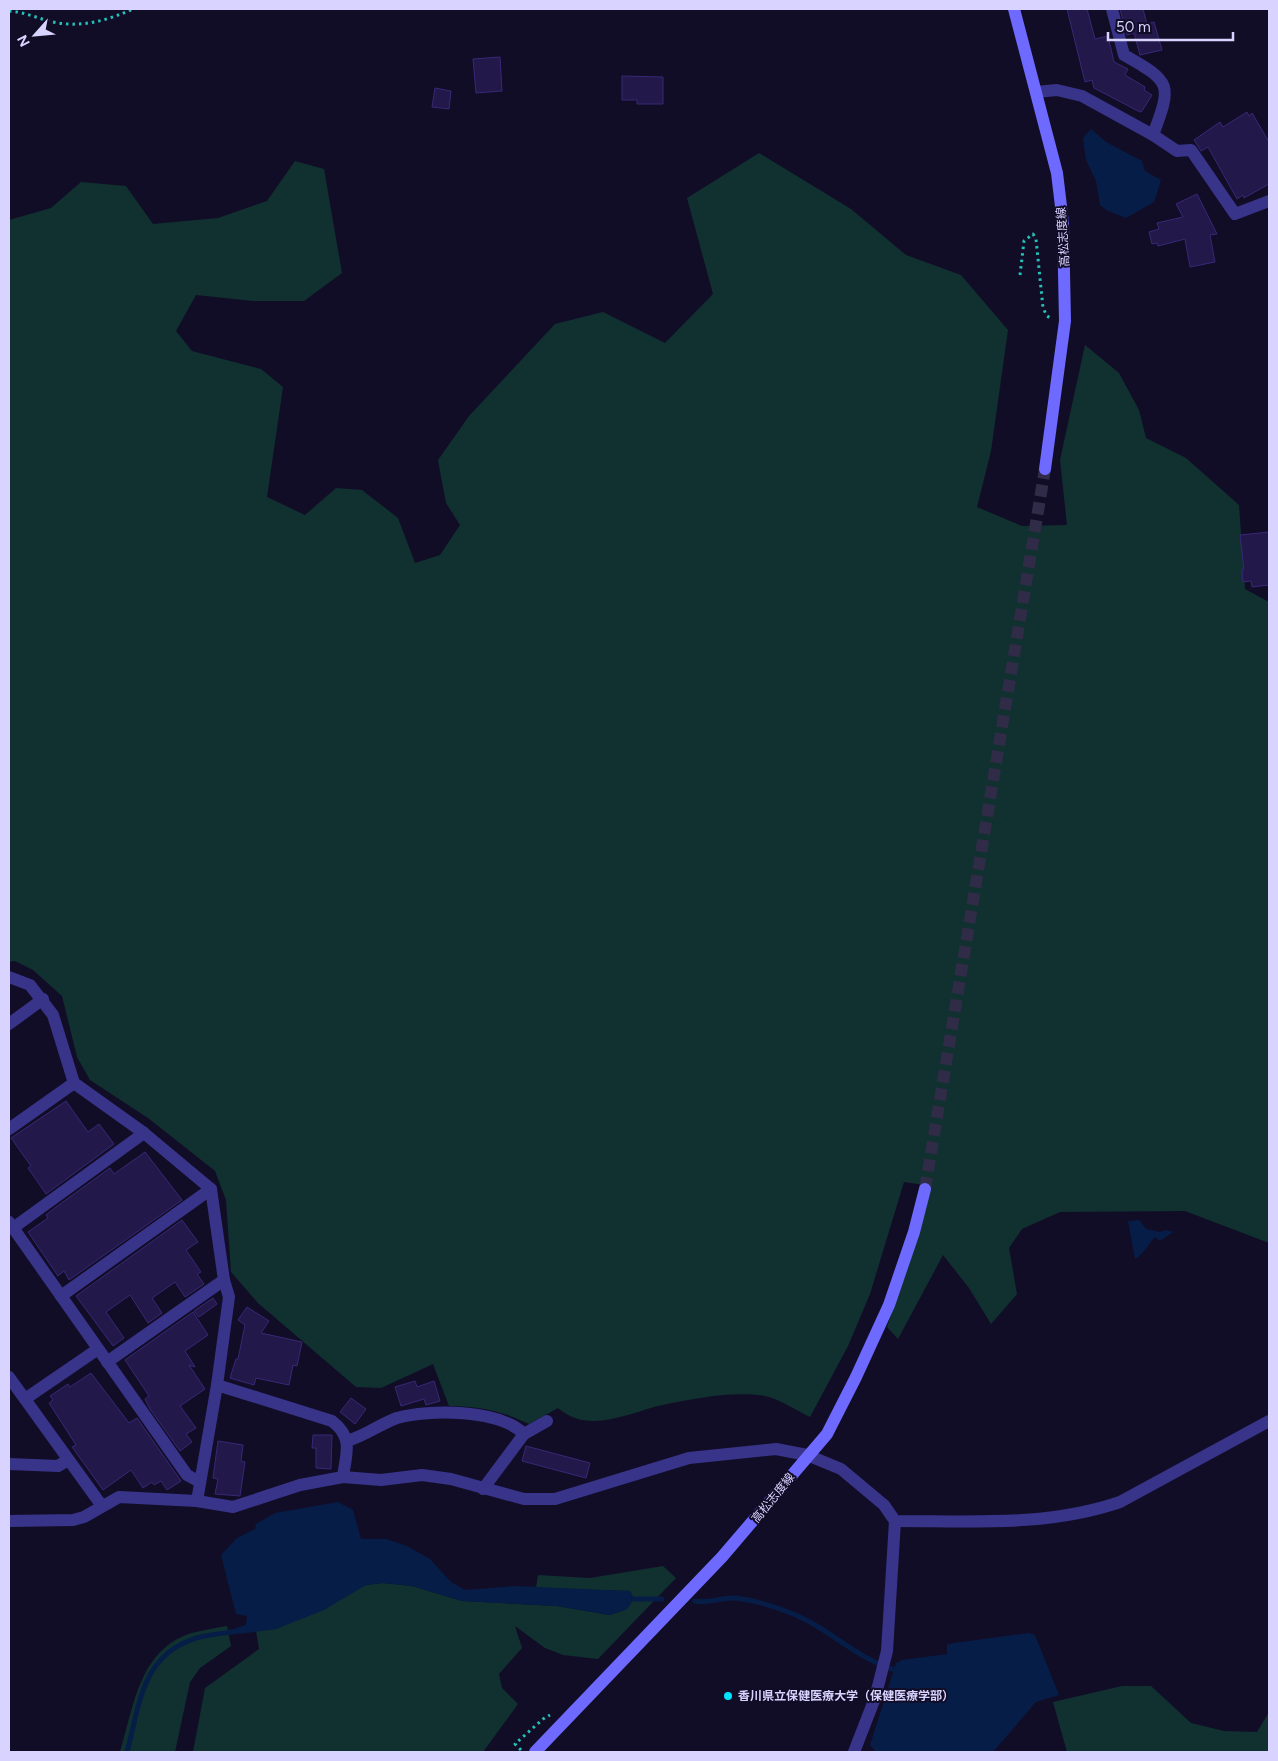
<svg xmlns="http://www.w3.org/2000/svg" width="1278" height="1761" font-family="Figtree,'Noto Sans JP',sans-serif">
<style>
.green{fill:#103130}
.water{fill:#061d47}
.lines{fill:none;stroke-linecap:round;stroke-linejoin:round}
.stream{stroke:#061d47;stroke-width:5}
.building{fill:#221849;stroke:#382877}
.secondary-tunnel{stroke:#302b47;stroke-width:12;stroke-dasharray:12 6;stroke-linecap:butt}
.path{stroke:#25c1b8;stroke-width:3;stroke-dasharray:2.5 4;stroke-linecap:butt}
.street{stroke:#38348a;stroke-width:12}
.secondary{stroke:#6e6aff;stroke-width:12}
.poi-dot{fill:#00e3fe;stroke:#120d27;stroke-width:2}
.labels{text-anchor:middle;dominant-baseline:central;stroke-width:4;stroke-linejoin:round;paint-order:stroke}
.street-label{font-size:12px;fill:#d8d3ff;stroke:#120d27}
.poi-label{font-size:12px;font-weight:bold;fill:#d8d3ff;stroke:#120d27;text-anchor:start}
</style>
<rect width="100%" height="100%" fill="#120d27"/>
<!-- green -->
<g class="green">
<path d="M 759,153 L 851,209 L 906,255 L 961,275 L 1008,330 L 991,451 L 977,507 L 1022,526 L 1067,525 L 1060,460 L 1085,345 L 1119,373 L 1139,410 L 1146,438 L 1186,458 L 1239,505 L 1245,589 L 1269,602 L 1269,1243 L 1185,1211 L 1060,1212 L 1022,1229 L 1009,1248 L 1017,1294 L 991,1324 L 969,1288 L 943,1255 L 898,1339 L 887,1327 L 919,1233 L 931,1186 L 904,1182 L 870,1294 L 848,1346 L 810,1417 C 797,1411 780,1399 765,1396 C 734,1391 698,1398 667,1404 C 631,1411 590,1436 558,1408 L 529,1424 C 500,1410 481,1407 449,1406 L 433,1364 L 381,1388 L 356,1387 L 258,1303 L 231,1272 L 226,1200 L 215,1171 L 148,1118 L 90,1080 L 77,1057 L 62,996 L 33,970 L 15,961 L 9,962 L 9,220 L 51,208 L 81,182 L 126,186 L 153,224 L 218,218 L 267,201 L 295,161 L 324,169 L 342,273 L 304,301 L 253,301 L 196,295 L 176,331 L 192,351 L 261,369 L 283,387 L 267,497 L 305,515 L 336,488 L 362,490 L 398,518 L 415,563 L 440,555 L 460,525 L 446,503 L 438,460 L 469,416 L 555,324 L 603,312 L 665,343 L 713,294 L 687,198 Z"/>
<path d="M 663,1566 L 676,1578 L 598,1659 L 563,1655 L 545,1648 L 515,1626 L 522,1648 L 499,1674 L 502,1688 L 518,1704 L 483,1752 L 193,1752 L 205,1688 L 259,1649 L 256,1631 L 276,1629 L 366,1585 L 383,1583 L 412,1586 L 462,1601 L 557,1606 L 610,1615 L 627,1609 L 634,1599 L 630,1591 L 536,1588 L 538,1575 L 590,1578 Z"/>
<path d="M 227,1626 L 231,1646 L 200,1668 L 190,1682 L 175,1752 L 120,1752 C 134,1707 139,1649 192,1633 C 203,1630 215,1628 227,1626 Z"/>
<path d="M 1122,1686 L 1151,1686 L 1191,1723 L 1224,1731 L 1257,1732 L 1269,1712 L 1269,1752 L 1067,1752 L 1053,1702 Z"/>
</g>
<!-- water -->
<g class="water">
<path d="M 1091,129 L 1106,142 L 1142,161 L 1145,171 L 1161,180 L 1154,202 L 1126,218 L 1108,211 L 1100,205 L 1096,181 L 1086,160 L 1083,138 Z"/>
<path d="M 1139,1220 L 1146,1229 L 1160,1232 L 1166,1230 L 1173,1232 L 1160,1241 L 1155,1237 C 1149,1243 1143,1255 1135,1259 L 1128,1221 Z"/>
<path d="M 338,1502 L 353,1510 L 361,1539 L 386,1539 L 407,1546 L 430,1559 L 451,1582 L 465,1590 L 515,1586 L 630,1591 L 634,1599 L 627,1609 L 610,1615 L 557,1606 L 462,1601 L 412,1586 L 383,1583 L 366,1585 L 324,1610 L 276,1629 L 238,1634 L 236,1628 L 246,1625 L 247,1616 L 236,1614 L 221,1555 L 237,1538 L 255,1529 L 256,1524 L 275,1513 Z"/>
<path d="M 1028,1633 L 1035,1635 L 1059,1695 L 1036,1702 L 993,1752 L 876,1752 L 870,1745 L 896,1663 L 902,1660 L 947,1654 L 947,1644 Z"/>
</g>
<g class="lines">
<!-- stream -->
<g class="stream">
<path d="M 634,1599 L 662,1599"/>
<path d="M 695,1601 C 708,1604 722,1597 736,1598 C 752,1600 773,1606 788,1612 C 827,1626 855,1658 895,1670"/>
<path d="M 127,1752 C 139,1708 141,1658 191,1640 C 205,1634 222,1634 237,1631"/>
</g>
</g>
<!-- building -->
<g class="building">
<path d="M 1067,9 L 1087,9 L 1095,39 L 1108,36 L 1114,62 L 1128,69 L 1125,75 L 1145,87 L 1144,90 L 1152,95 L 1142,111 L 1140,112 L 1094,88 L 1092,80 L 1085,82 Z"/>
<path d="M 1120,9 L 1143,9 L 1147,24 L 1154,22 L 1162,50 L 1140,55 L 1134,33 L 1127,35 Z"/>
<path d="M 500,57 L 502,91 L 476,93 L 473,59 Z"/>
<path d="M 622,76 L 663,77 L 663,104 L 637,104 L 637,100 L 622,100 Z"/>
<path d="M 435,88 L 451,91 L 449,109 L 432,107 Z"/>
<path d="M 1247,112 L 1249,116 L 1252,113 L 1269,142 L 1269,184 L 1244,198 L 1243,195 L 1237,199 L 1208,147 L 1201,151 L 1194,140 L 1220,122 L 1223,127 Z"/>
<path d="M 1197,194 L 1217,234 L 1210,235 L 1215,262 L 1190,267 L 1185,239 L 1158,246 L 1157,243 L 1152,244 L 1149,232 L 1159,229 L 1157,223 L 1183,217 L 1176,204 Z"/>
<path d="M 1269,532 L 1269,585 L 1252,587 L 1251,581 L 1243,582 L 1242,570 L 1244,569 L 1240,535 Z"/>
<path d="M 66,1101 L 88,1132 L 99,1124 L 114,1144 L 46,1194 L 28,1168 L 31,1166 L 11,1138 Z"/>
<path d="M 145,1152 L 182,1200 L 69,1280 L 64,1271 L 58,1276 L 28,1232 L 48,1218 L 46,1215 L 56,1207 L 110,1168 L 114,1174 Z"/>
<path d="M 182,1220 L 198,1242 L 186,1250 L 201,1272 L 197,1274 L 204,1284 L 185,1297 L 175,1282 L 152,1298 L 162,1313 L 148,1323 L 130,1295 L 106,1312 L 124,1338 L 113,1346 L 76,1296 Z"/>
<path d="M 213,1298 L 217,1304 L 199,1317 L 194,1311 Z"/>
<path d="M 247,1307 L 269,1321 L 261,1333 L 302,1342 L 297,1366 L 293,1365 L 289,1385 L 256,1378 L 254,1385 L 230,1378 L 236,1359 L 238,1359 L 245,1325 L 238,1320 Z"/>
<path d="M 193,1312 L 208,1335 L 185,1351 L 195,1367 L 189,1365 L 205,1389 L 180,1406 L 196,1428 L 186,1434 L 192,1442 L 180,1451 L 150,1409 L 145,1399 L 149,1396 L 125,1360 Z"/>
<path d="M 91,1373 L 129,1423 L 137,1418 L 181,1481 L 167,1490 L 161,1481 L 154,1485 L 152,1482 L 143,1488 L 131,1470 L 103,1490 L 72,1447 L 76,1445 L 49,1403 L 53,1400 L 50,1396 L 68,1384 L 70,1387 Z"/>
<path d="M 415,1381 L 417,1387 L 434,1381 L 440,1401 L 426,1405 L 424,1399 L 401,1406 L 395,1387 Z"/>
<path d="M 351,1398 L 366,1409 L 355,1424 L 340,1412 Z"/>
<path d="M 313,1435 L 332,1435 L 331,1469 L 316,1468 L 316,1448 L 312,1448 Z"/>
<path d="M 218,1441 L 243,1445 L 241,1461 L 245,1462 L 240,1496 L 215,1494 L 218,1479 L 213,1478 Z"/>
<path d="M 526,1446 L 590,1463 L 586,1478 L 522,1461 Z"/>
</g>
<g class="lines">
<!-- secondary-tunnel -->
<path class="secondary-tunnel" d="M 925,1189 L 1045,469"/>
<!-- path -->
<g class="path">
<path d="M 9,11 C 26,12 41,20 58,23 C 85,27 108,20 133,9"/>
<path d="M 1020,275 L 1024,241 L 1033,234 L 1036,239 L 1043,308 L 1047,316 L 1052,319"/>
<path d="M 521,1750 L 515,1744 L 543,1719 L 550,1715"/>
</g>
<!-- street -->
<g class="street">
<path d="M 1112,9 L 1124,55 C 1172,82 1172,84 1153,135"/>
<path d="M 1036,92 L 1057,90 L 1082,96 L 1153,135 L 1177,151 L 1191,150 L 1235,214 L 1269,201"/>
<path d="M 9,977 L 30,985 L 53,1015 L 74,1083 L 144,1133 L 211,1189 L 224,1280 L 229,1297 L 217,1385 L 197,1501"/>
<path d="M 9,1024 L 43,999"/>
<path d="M 9,1129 L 74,1083"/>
<path d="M 9,1222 L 187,1475 L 200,1482"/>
<path d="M 13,1228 L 144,1133"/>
<path d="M 61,1296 L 211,1189"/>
<path d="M 107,1362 L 224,1280"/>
<path d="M 9,1377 L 102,1506"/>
<path d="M 217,1385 L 332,1421 C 354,1438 346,1453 343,1477"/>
<path d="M 25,1399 L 98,1349"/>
<path d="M 347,1441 C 365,1436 380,1424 397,1418 C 429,1409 499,1409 524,1434 L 547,1421"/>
<path d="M 9,1464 L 58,1466 L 68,1460"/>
<path d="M 483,1489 L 524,1434"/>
<path d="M 9,1521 L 73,1520 L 84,1517 L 119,1497 L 197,1501 L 233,1507 L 300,1485 L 343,1477 L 381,1480 L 422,1475 L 451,1479 L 524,1499 L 555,1499 L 689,1458 L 776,1449 L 807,1455 L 841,1469 L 884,1505 L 895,1521 C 971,1521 1047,1527 1120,1502 L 1269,1421"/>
<path d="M 854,1752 L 875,1698 L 887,1651 L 895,1521"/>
</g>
<!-- secondary -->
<g class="secondary">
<path d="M 1014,9 L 1057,173 L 1063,223 L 1065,321 L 1045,469"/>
<path d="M 535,1752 L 722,1557 L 827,1434 L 856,1377 L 889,1305 L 914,1232 L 925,1189"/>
</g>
</g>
<!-- markers -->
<circle class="poi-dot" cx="728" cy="1696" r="5"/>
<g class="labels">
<!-- street labels -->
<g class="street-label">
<text transform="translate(1063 237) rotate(-94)">高松志度線</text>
<text transform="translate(773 1498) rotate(-51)">高松志度線</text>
</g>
<!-- poi labels -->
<g class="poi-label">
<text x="738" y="1696">香川県立保健医療大学（保健医療学部）</text>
</g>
</g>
<!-- border -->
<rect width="1278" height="1761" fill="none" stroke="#d8d3ff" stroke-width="20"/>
<!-- north arrow -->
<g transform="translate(35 35) rotate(243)" stroke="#120d27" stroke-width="4" paint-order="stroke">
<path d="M0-4L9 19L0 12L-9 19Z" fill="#d8d3ff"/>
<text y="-8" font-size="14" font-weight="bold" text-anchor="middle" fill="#d8d3ff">N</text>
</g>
<!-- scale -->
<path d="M1108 32v8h125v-8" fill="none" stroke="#d8d3ff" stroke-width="2.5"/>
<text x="1116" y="32" font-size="15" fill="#d8d3ff" stroke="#120d27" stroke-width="4" paint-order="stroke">50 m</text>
</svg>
